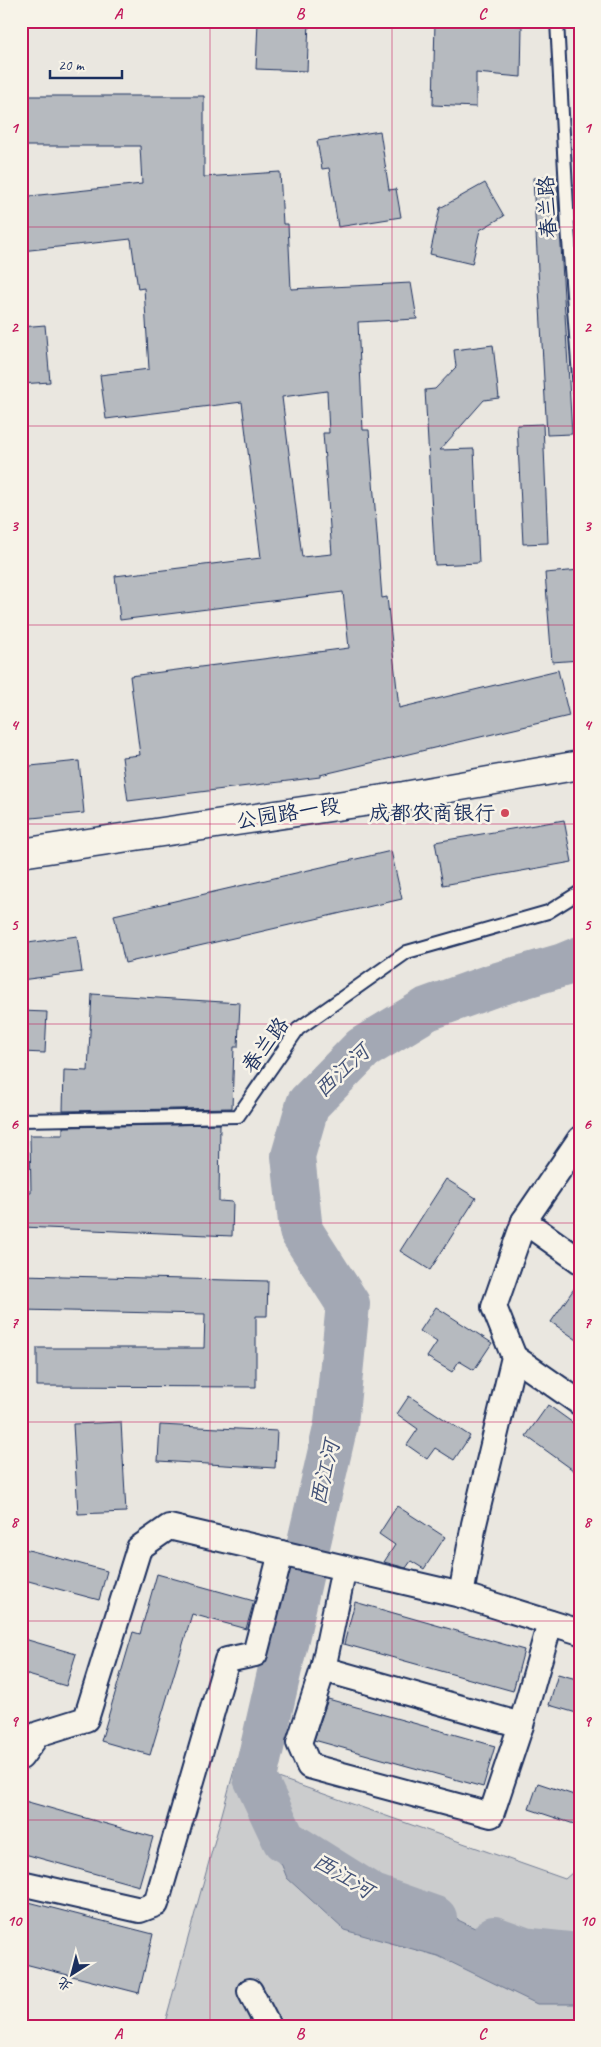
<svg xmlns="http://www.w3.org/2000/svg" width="601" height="2047" font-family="Caveat,'LXGW WenKai TC',sans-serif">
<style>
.green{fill:#cbcccd;stroke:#737e96}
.water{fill:#a3a8b4;stroke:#6d7892}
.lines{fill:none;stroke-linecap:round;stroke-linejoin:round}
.river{stroke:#a3a8b4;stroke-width:44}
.building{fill:#b6babf;stroke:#1b2f5e;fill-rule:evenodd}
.service-casing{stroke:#1b2f5e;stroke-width:16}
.minor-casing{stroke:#1b2f5e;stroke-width:28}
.tertiary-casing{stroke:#1b2f5e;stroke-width:31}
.service{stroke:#f7f3e8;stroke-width:12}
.minor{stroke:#f7f3e8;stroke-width:24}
.tertiary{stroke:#f7f3e8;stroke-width:28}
.grid{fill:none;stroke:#c2185b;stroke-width:1;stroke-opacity:0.55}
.poi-dot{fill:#d1495b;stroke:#f7f3e8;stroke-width:2}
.labels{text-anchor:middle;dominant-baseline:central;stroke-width:5;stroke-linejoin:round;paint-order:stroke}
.street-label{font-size:21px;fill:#1b2f5e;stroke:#f7f3e8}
.poi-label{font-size:21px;fill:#1b2f5e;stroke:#f7f3e8;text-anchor:end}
.water-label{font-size:22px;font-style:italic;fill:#445378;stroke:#f7f3e8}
.neatline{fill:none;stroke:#c2185b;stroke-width:2}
.grid-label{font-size:16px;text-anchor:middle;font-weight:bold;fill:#c2185b}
</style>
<rect width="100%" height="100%" fill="#eae7e0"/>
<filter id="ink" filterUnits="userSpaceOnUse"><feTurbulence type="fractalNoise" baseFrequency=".02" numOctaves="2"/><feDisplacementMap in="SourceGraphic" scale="10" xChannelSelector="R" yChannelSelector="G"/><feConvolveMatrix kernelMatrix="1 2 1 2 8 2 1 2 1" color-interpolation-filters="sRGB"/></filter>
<g filter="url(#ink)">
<!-- green -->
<path class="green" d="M 236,1763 L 565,1879 L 580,1866 L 580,2026 L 164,2026 Z"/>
<!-- water -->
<path class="water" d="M 268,1831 L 355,1898 L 412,1898 L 502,1941 L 580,1958 L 580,2004 L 537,2004 L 438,1956 L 344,1930 L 287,1878 Z"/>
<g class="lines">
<!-- river -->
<g class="river">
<path d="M 435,1918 L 373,1896 L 284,1840 L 255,1778 L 336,1424 L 348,1304 L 301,1231 L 293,1156 L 308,1104 L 363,1048 L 427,1009 L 491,986 L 563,965 L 580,958"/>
<path d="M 494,1938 L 524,1949 L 580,1955"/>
</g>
</g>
<!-- building -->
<g class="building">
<path d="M 258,21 L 309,21 L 307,71 L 256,69 Z"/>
<path d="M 435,21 L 478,21 L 478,23 L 522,26 L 521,77 L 476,73 L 476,107 L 433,105 Z"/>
<path d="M 21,96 L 204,96 L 204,177 L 280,172 L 283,224 L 288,224 L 291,289 L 411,283 L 417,319 L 358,322 L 363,430 L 369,430 L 382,598 L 387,597 L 399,708 L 558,670 L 569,716 L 320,775 L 320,777 L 128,801 L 122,757 L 140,755 L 130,676 L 349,648 L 343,592 L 120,620 L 115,576 L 261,558 L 242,402 L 106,419 L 100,375 L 149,369 L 144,288 L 138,289 L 131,239 L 21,251 L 21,197 L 142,184 L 140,146 L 21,146 ZM 327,391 L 329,433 L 323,433 L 332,554 L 302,557 L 282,397 Z"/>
<path d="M 380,131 L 389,190 L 396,189 L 401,217 L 338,227 L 329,168 L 322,169 L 317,141 Z"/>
<path d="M 557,177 L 572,434 L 547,435 L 533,178 Z"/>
<path d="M 485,183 L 504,216 L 480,230 L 472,264 L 430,254 L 440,208 Z"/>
<path d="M 45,325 L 50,382 L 21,384 L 21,327 Z"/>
<path d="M 493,345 L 499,398 L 484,400 L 440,450 L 474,449 L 479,563 L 435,565 L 425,390 L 435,389 L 456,367 L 454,350 Z"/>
<path d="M 543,424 L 548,543 L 523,544 L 517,425 Z"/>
<path d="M 580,570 L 580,660 L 552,662 L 545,573 Z"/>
<path d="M 79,761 L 84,813 L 21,819 L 21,767 Z"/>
<path d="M 564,820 L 572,862 L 443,885 L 435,842 Z"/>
<path d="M 391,851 L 402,899 L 125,963 L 114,915 Z"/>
<path d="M 77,936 L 82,972 L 21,980 L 21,944 Z"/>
<path d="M 92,994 L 240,1003 L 238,1047 L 234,1047 L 232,1108 L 63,1111 L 64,1070 L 88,1071 Z"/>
<path d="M 21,1011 L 47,1012 L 45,1053 L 21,1052 Z"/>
<path d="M 220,1124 L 219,1201 L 233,1202 L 232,1236 L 22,1227 L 23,1193 L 31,1193 L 30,1135 L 63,1135 L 63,1127 Z"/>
<path d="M 446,1179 L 476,1198 L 430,1270 L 400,1251 Z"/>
<path d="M 21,1275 L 268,1281 L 267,1316 L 256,1316 L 256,1387 L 37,1386 L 37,1348 L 204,1348 L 205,1314 L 21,1310 Z"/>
<path d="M 580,1280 L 580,1342 L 551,1322 Z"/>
<path d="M 436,1307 L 492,1343 L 474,1370 L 459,1361 L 452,1372 L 427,1357 L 437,1342 L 420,1331 Z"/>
<path d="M 409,1396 L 470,1436 L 454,1460 L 435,1448 L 427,1459 L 407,1445 L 418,1429 L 397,1414 Z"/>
<path d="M 548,1405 L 580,1428 L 580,1475 L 526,1436 Z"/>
<path d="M 121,1422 L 126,1512 L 78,1514 L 73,1424 Z"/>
<path d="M 160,1425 L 277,1431 L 275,1468 L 158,1461 Z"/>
<path d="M 397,1506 L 445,1537 L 424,1569 L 411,1561 L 406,1568 L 384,1562 L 395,1545 L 379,1534 Z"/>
<path d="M 21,1548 L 107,1571 L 99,1600 L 21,1579 Z"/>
<path d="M 157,1574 L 254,1601 L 246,1629 L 192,1614 L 150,1755 L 101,1741 L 133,1632 L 140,1634 Z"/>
<path d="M 355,1602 L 524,1650 L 513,1691 L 344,1644 Z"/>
<path d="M 21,1638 L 76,1654 L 66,1686 L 21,1673 Z"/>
<path d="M 558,1674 L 580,1680 L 580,1714 L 549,1705 Z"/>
<path d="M 328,1699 L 495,1746 L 483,1787 L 314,1740 Z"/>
<path d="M 538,1783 L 580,1797 L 580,1826 L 529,1809 Z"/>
<path d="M 21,1800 L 153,1837 L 139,1886 L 21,1853 Z"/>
<path d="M 21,1900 L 153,1934 L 139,1993 L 21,1963 Z"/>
</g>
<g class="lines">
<!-- service casing -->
<g class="service-casing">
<g id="service">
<path d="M 557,21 L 568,227 L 580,390"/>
<path d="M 21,1120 L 238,1116 L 298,1029 L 407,952 L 548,912 L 580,892"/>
</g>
</g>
<!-- minor casing -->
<g class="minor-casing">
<g id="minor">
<path d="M 524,1221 L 580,1261"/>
<path d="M 514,1357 L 580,1403"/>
<path d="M 344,1568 L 323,1669 L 299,1743 L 309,1766 L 491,1815 L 521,1725 L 550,1623"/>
<path d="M 461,1595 L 474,1524 L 514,1357 L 494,1307 L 524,1221 L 580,1139"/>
<path d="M 323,1669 L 521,1725"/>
<path d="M 21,1757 L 38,1734 L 86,1719 L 139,1548 L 169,1527 L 461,1595 L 580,1632"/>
<path d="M 21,1883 L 140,1910 L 156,1904 L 227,1660 L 255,1654 L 281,1553"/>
<path d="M 250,1991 L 268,2026"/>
</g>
</g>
<!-- tertiary casing -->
<g class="tertiary-casing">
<path id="tertiary" d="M 21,853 L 404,796 L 580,765"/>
</g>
<!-- service -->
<use href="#service" class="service"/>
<!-- minor -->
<use href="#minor" class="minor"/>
<!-- tertiary -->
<use href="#tertiary" class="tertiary"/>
</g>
</g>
<!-- grid -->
<path class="grid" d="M 210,21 L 210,2026M 392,21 L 392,2026M 21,227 L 580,227M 21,426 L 580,426M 21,625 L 580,625M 21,824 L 580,824M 21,1024 L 580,1024M 21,1223 L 580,1223M 21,1422 L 580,1422M 21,1621 L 580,1621M 21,1820 L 580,1820"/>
<!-- markers -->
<circle class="poi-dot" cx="505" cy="813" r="5"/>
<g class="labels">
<!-- street labels -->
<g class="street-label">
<text transform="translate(547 207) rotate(-93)">春兰路</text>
<text transform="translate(288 813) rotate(-9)">公园路一段</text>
<text transform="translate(265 1045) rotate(-53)">春兰路</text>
</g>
<!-- poi labels -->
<g class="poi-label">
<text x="495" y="813">成都农商银行</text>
</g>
<!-- water labels -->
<g class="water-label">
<text transform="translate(342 1071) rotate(-43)">西江河</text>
<text transform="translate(325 1473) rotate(-77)">西江河</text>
<text transform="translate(343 1876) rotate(31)">西江河</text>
</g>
</g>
<!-- margin -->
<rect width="601" height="2047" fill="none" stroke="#f7f3e8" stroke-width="55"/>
<!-- north arrow -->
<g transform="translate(72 1974) rotate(216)" stroke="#f7f3e8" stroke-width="4" paint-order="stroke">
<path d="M0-4L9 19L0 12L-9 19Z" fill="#1b2f5e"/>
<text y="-8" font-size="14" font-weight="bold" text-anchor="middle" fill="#1b2f5e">北</text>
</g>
<!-- scale -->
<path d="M50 70v8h72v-8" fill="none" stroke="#1b2f5e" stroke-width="2.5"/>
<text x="58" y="70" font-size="15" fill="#1b2f5e" stroke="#f7f3e8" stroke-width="4" paint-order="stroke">20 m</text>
<rect x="28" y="28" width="546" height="1992" class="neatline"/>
<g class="grid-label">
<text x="118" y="19">A</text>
<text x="300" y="19">B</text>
<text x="482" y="19">C</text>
<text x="14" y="133">1</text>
<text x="587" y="133">1</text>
<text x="14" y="332">2</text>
<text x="587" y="332">2</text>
<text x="14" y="531">3</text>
<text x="587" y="531">3</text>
<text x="14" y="730">4</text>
<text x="587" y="730">4</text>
<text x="14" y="930">5</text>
<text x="587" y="930">5</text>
<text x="14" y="1129">6</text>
<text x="587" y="1129">6</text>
<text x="14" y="1328">7</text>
<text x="587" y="1328">7</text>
<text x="14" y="1527">8</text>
<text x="587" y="1527">8</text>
<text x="14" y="1726">9</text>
<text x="587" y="1726">9</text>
<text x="14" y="1926">10</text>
<text x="587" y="1926">10</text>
<text x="118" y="2039">A</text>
<text x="300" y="2039">B</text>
<text x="482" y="2039">C</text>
</g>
</svg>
